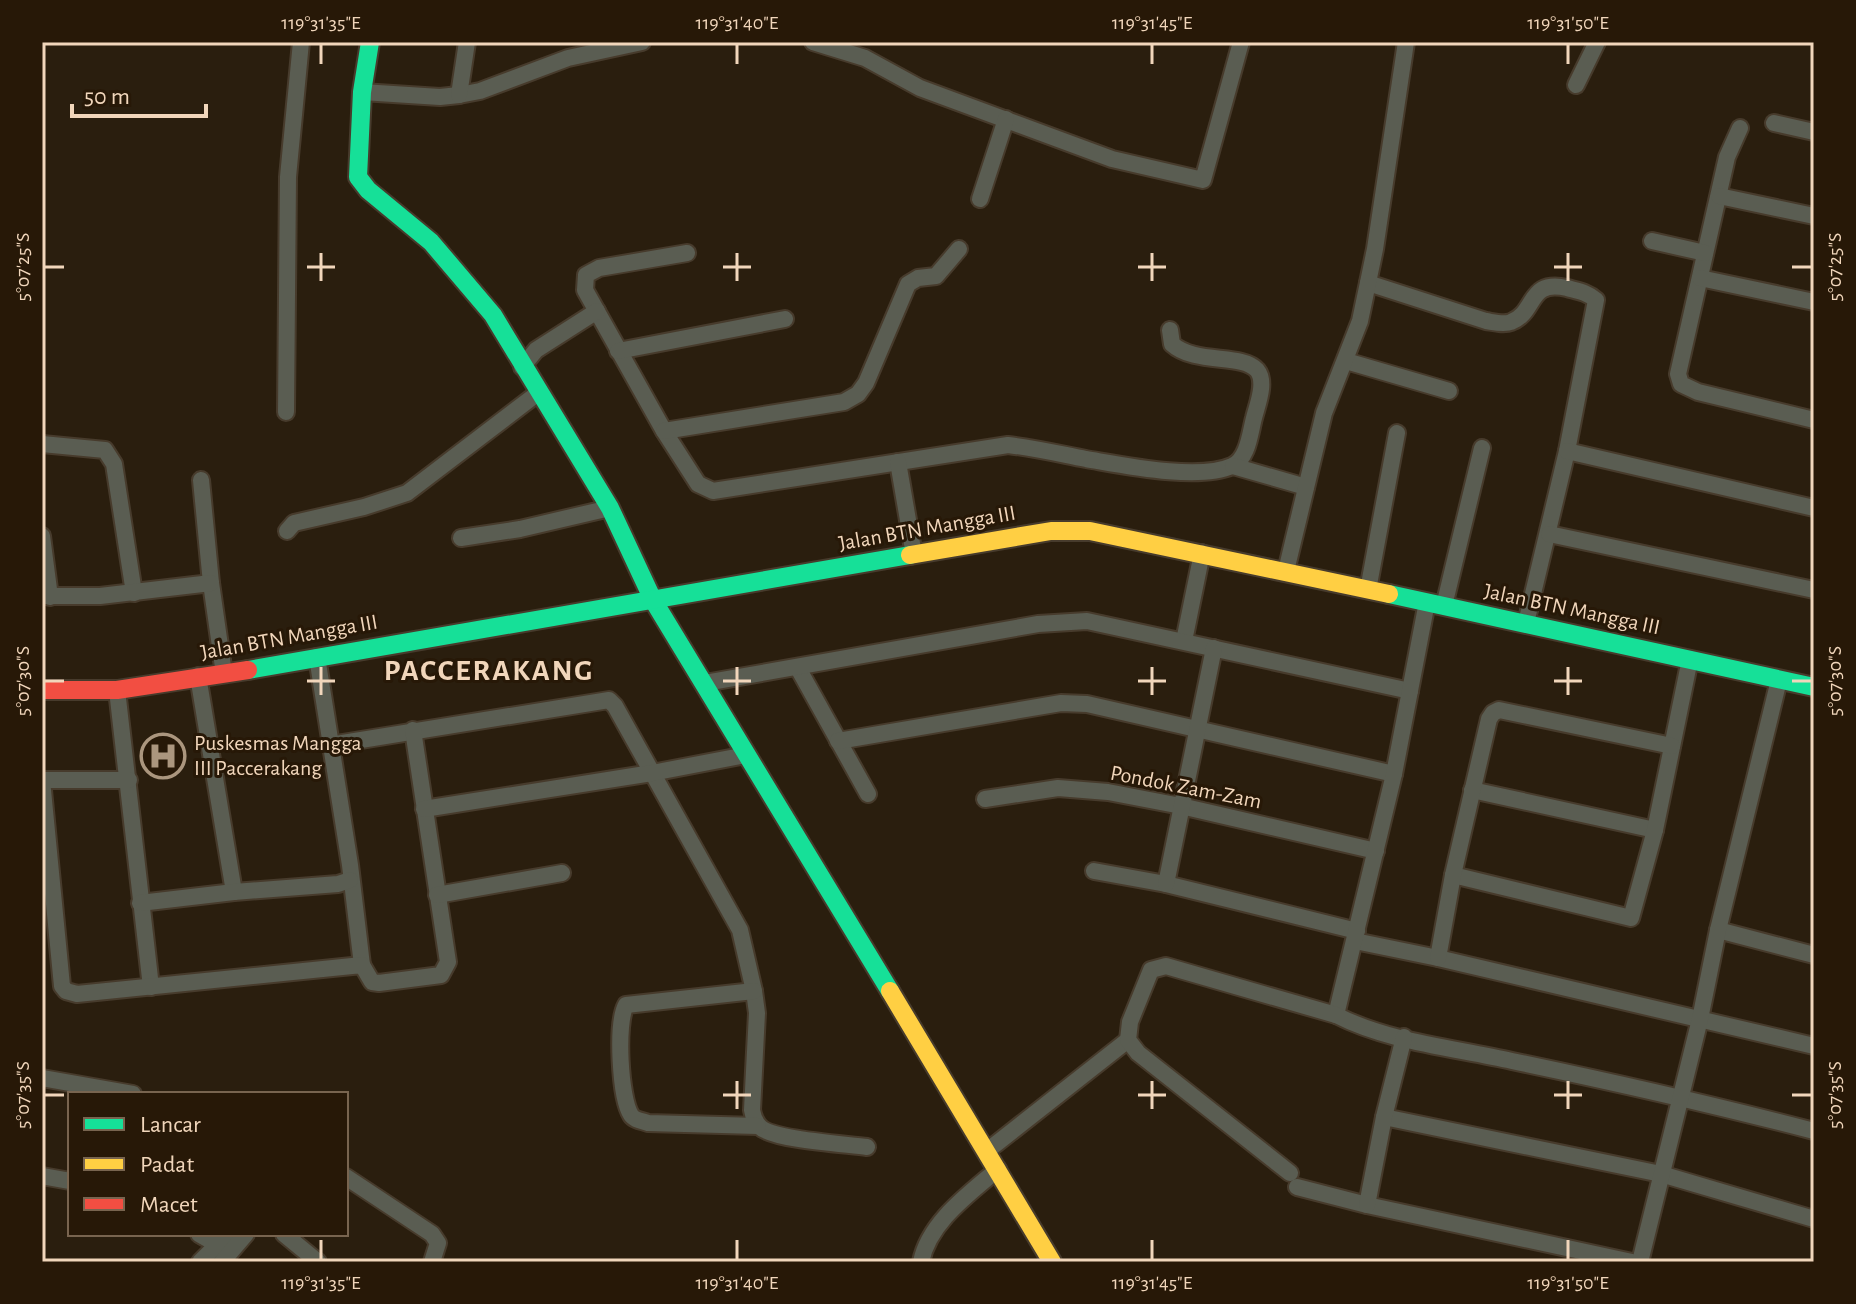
<svg xmlns="http://www.w3.org/2000/svg" width="1856" height="1304" font-family="'Alegreya Sans',sans-serif">
<style>
.lines{fill:none;stroke-linecap:round;stroke-linejoin:round}
.street-casing{stroke:#473b2c;stroke-width:20}
.fast-casing{stroke:#473b2c;stroke-width:22}
.slow-casing{stroke:#473b2c;stroke-width:22}
.jam-casing{stroke:#473b2c;stroke-width:22}
.street{stroke:#5a5d52;stroke-width:16}
.fast{stroke:#16e098;stroke-width:18}
.slow{stroke:#ffcf43;stroke-width:18}
.jam{stroke:#f24e42;stroke-width:18}
.ticks{fill:none;stroke:#f1d6bb;stroke-width:3}
.labels{text-anchor:middle;dominant-baseline:central;stroke-width:6;stroke-linejoin:round;paint-order:stroke}
.street-label{font-size:22px;fill:#f1d6bb;stroke:#271807}
.poi-label{font-size:22px;fill:#f1d6bb;stroke:#271807;text-anchor:start}
.district-label{font-size:30px;font-weight:bold;letter-spacing:2px;fill:#f1d6bb;stroke:#271807}
.neatline{fill:none;stroke:#f1d6bb;stroke-width:3}
.ticks-label{font-size:20px;text-anchor:middle;fill:#f1d6bb}
</style>
<rect width="100%" height="100%" fill="#2a1e0e"/>
<g class="lines">
<!-- street casing -->
<g class="street-casing">
<g id="street">
<path d="M 813,42 L 865,58 L 920,88 L 1112,159 L 1203,180 L 1241,42"/>
<path d="M 1576,85 L 1597,42"/>
<path d="M 362,92 L 440,97 L 459,95 L 480,91 L 568,58 L 642,42"/>
<path d="M 459,95 L 467,42"/>
<path d="M 1774,123 L 1814,132"/>
<path d="M 1740,128 L 1727,157 L 1678,374 L 1681,384 L 1698,392 L 1814,420"/>
<path d="M 1719,196 L 1814,216"/>
<path d="M 980,199 L 1006,119"/>
<path d="M 1652,241 L 1705,253"/>
<path d="M 687,253 L 599,268 L 586,275 L 585,290 L 664,431 L 698,484 L 713,491 L 1008,445 C 1035,448 1060,454 1086,459 C 1122,465 1198,481 1232,466 C 1248,459 1250,433 1254,418 C 1257,405 1267,382 1257,370 C 1242,353 1195,365 1172,344 L 1170,330"/>
<path d="M 1700,278 L 1814,302"/>
<path d="M 1368,283 L 1486,321 C 1493,322 1504,325 1511,322 C 1537,312 1527,279 1567,288 C 1578,291 1587,292 1596,300 L 1567,451 L 1526,623"/>
<path d="M 618,351 L 785,319"/>
<path d="M 1346,361 L 1449,391"/>
<path d="M 522,367 L 536,350 L 597,311"/>
<path d="M 286,412 L 288,177 L 301,42"/>
<path d="M 664,431 L 844,402 L 858,394 L 866,383 L 908,284 L 918,278 L 936,276 L 959,249"/>
<path d="M 42,444 L 105,450 L 114,464 L 134,593"/>
<path d="M 1567,451 L 1814,508"/>
<path d="M 898,462 L 914,555"/>
<path d="M 1233,466 L 1306,487"/>
<path d="M 201,480 L 211,583 L 224,674"/>
<path d="M 287,531 L 294,523 L 364,507 L 407,493 L 538,393"/>
<path d="M 1549,534 L 1814,590"/>
<path d="M 42,536 L 50,597"/>
<path d="M 461,538 L 520,529 L 610,508"/>
<path d="M 1286,571 L 1324,413 L 1360,321 L 1375,249 L 1406,42"/>
<path d="M 1368,590 L 1397,433"/>
<path d="M 42,596 L 100,596 L 211,583"/>
<path d="M 1444,606 L 1482,448"/>
<path d="M 1184,641 L 1202,553"/>
<path d="M 317,657 L 350,865 L 362,965"/>
<path d="M 798,668 L 868,794"/>
<path d="M 198,676 L 234,892"/>
<path d="M 705,683 L 1038,624 L 1087,621 L 1410,691"/>
<path d="M 117,690 L 151,987"/>
<path d="M 838,741 L 1061,703 L 1087,704 L 1394,774"/>
<path d="M 330,745 L 609,700 L 615,706 L 740,930 L 754,991 L 757,1013 L 752,1110 C 753,1116 755,1122 760,1127 C 773,1140 845,1144 867,1147"/>
<path d="M 129,780 L 42,780 L 62,986 L 66,991 L 77,994 L 362,965 L 372,982 L 379,983 L 441,975 L 448,962 L 413,730"/>
<path d="M 1472,790 L 1655,830"/>
<path d="M 985,799 L 1058,788 L 1108,792 L 1181,806 L 1376,851"/>
<path d="M 424,809 L 652,773 L 746,755"/>
<path d="M 1094,871 L 1166,884 L 1357,931"/>
<path d="M 1453,875 L 1631,918 L 1655,830 L 1690,659"/>
<path d="M 1166,884 L 1214,648"/>
<path d="M 437,895 L 562,873"/>
<path d="M 140,903 L 234,892 L 338,884 L 350,880"/>
<path d="M 1718,930 L 1814,955"/>
<path d="M 1355,941 L 1438,958 L 1814,1046"/>
<path d="M 1438,958 L 1453,875 L 1489,719 L 1493,713 L 1499,710 L 1672,746"/>
<path d="M 754,991 L 626,1005 C 616,1023 620,1098 631,1115 C 634,1120 643,1121 648,1123 L 758,1126"/>
<path d="M 1336,1015 L 1394,774 L 1427,602"/>
<path d="M 42,1078 L 133,1094"/>
<path d="M 1384,1117 L 1661,1174 L 1814,1219"/>
<path d="M 987,1151 L 1128,1040"/>
<path d="M 1290,1173 L 1138,1053 L 1128,1040 L 1130,1022 L 1151,970 L 1166,966 L 1336,1015 C 1388,1042 1455,1048 1512,1061 C 1613,1082 1714,1105 1814,1131"/>
<path d="M 42,1176 L 70,1181"/>
<path d="M 346,1177 L 432,1234 L 438,1243 L 432,1262"/>
<path d="M 1297,1187 L 1367,1205 L 1632,1262"/>
<path d="M 1367,1205 L 1384,1117 L 1404,1037"/>
<path d="M 199,1234 L 218,1245"/>
<path d="M 284,1234 L 318,1262"/>
<path d="M 200,1262 L 228,1234"/>
<path d="M 222,1262 L 246,1234"/>
<path d="M 921,1262 C 929,1222 969,1194 998,1169"/>
<path d="M 1640,1262 L 1700,1019 L 1718,930 L 1779,680"/>
</g>
</g>
<!-- fast casing -->
<g class="fast-casing">
<g id="fast">
<path d="M 370,42 L 362,92 L 358,177 L 368,190 L 431,242 L 493,315 L 610,508 L 653,600 L 890,991"/>
<path d="M 1389,594 L 1814,687"/>
<path d="M 248,670 L 910,555"/>
</g>
</g>
<!-- slow casing -->
<g class="slow-casing">
<g id="slow">
<path d="M 910,555 L 1051,531 L 1090,531 L 1389,594"/>
<path d="M 890,991 L 1052,1262"/>
</g>
</g>
<!-- jam casing -->
<g class="jam-casing">
<path id="jam" d="M 42,690 L 117,690 L 248,670"/>
</g>
<!-- street -->
<use href="#street" class="street"/>
<!-- fast -->
<use href="#fast" class="fast"/>
<!-- slow -->
<use href="#slow" class="slow"/>
<!-- jam -->
<use href="#jam" class="jam"/>
</g>
<!-- ticks -->
<path class="ticks" d="M 321,44 L 321,64M 737,44 L 737,64M 1152,44 L 1152,64M 1568,44 L 1568,64M 321,253 L 321,281M 737,253 L 737,281M 1152,253 L 1152,281M 1568,253 L 1568,281M 44,267 L 64,267M 307,267 L 335,267M 723,267 L 751,267M 1138,267 L 1166,267M 1554,267 L 1582,267M 1792,267 L 1812,267M 321,667 L 321,695M 737,667 L 737,695M 1152,667 L 1152,695M 1568,667 L 1568,695M 44,681 L 64,681M 307,681 L 335,681M 723,681 L 751,681M 1138,681 L 1166,681M 1554,681 L 1582,681M 1792,681 L 1812,681M 737,1081 L 737,1109M 1152,1081 L 1152,1109M 1568,1081 L 1568,1109M 44,1095 L 64,1095M 723,1095 L 751,1095M 1138,1095 L 1166,1095M 1554,1095 L 1582,1095M 1792,1095 L 1812,1095M 321,1240 L 321,1260M 737,1240 L 737,1260M 1152,1240 L 1152,1260M 1568,1240 L 1568,1260"/>
<!-- icons -->
<defs>
<g id="hospital-ring" transform="scale(2.3)"><circle r="9.5" fill="#271807" stroke="#ab967e" stroke-width="1.5"/><path d="M-5-5h3v3.5h4V-5h3V5h-3V1.5h-4V5h-3Z" fill="#ab967e"/></g>
</defs>
<g fill-rule="evenodd">
<use href="#hospital-ring" x="163" y="756"/>
</g>
<g class="labels">
<!-- street labels -->
<g class="street-label">
<text transform="translate(927 528) rotate(-10)">Jalan BTN Mangga III</text>
<text transform="translate(1572 609) rotate(12)">Jalan BTN Mangga III</text>
<text transform="translate(289 637) rotate(-10)">Jalan BTN Mangga III</text>
<text transform="translate(1186 787) rotate(11)">Pondok Zam-Zam</text>
</g>
<!-- poi labels -->
<g class="poi-label">
<text x="194" y="743">Puskesmas Mangga<tspan x="194" dy="25">III Paccerakang</tspan></text>
</g>
<!-- district labels -->
<g class="district-label">
<text x="489" y="671">PACCERAKANG</text>
</g>
</g>
<!-- border -->
<rect width="1856" height="1304" fill="none" stroke="#271807" stroke-width="88"/>
<!-- legend -->
<rect x="68" y="1092" width="280" height="144" fill="#271807" stroke="#78644f" stroke-width="2"/>
<rect x="84" y="1118" width="40" height="12" fill="#16e098" stroke="#78644f" stroke-width="2"/>
<text x="140" y="1132" font-size="24" fill="#f1d6bb">Lancar</text>
<rect x="84" y="1158" width="40" height="12" fill="#ffcf43" stroke="#78644f" stroke-width="2"/>
<text x="140" y="1172" font-size="24" fill="#f1d6bb">Padat</text>
<rect x="84" y="1198" width="40" height="12" fill="#f24e42" stroke="#78644f" stroke-width="2"/>
<text x="140" y="1212" font-size="24" fill="#f1d6bb">Macet</text>
<!-- scale -->
<path d="M72 104v12h134v-12" fill="none" stroke="#f1d6bb" stroke-width="4"/>
<text x="84" y="104" font-size="24" fill="#f1d6bb" stroke="#271807" stroke-width="6" paint-order="stroke">50 m</text>
<rect x="44" y="44" width="1768" height="1216" class="neatline"/>
<g class="ticks-label">
<text x="321" y="29">119°31'35"E</text>
<text x="737" y="29">119°31'40"E</text>
<text x="1152" y="29">119°31'45"E</text>
<text x="1568" y="29">119°31'50"E</text>
<text transform="translate(22 267) rotate(-90)" y="7">5°07'25"S</text>
<text transform="translate(1834 267) rotate(-90)" y="7">5°07'25"S</text>
<text transform="translate(22 681) rotate(-90)" y="7">5°07'30"S</text>
<text transform="translate(1834 681) rotate(-90)" y="7">5°07'30"S</text>
<text transform="translate(22 1095) rotate(-90)" y="7">5°07'35"S</text>
<text transform="translate(1834 1095) rotate(-90)" y="7">5°07'35"S</text>
<text x="321" y="1289">119°31'35"E</text>
<text x="737" y="1289">119°31'40"E</text>
<text x="1152" y="1289">119°31'45"E</text>
<text x="1568" y="1289">119°31'50"E</text>
</g>
</svg>
